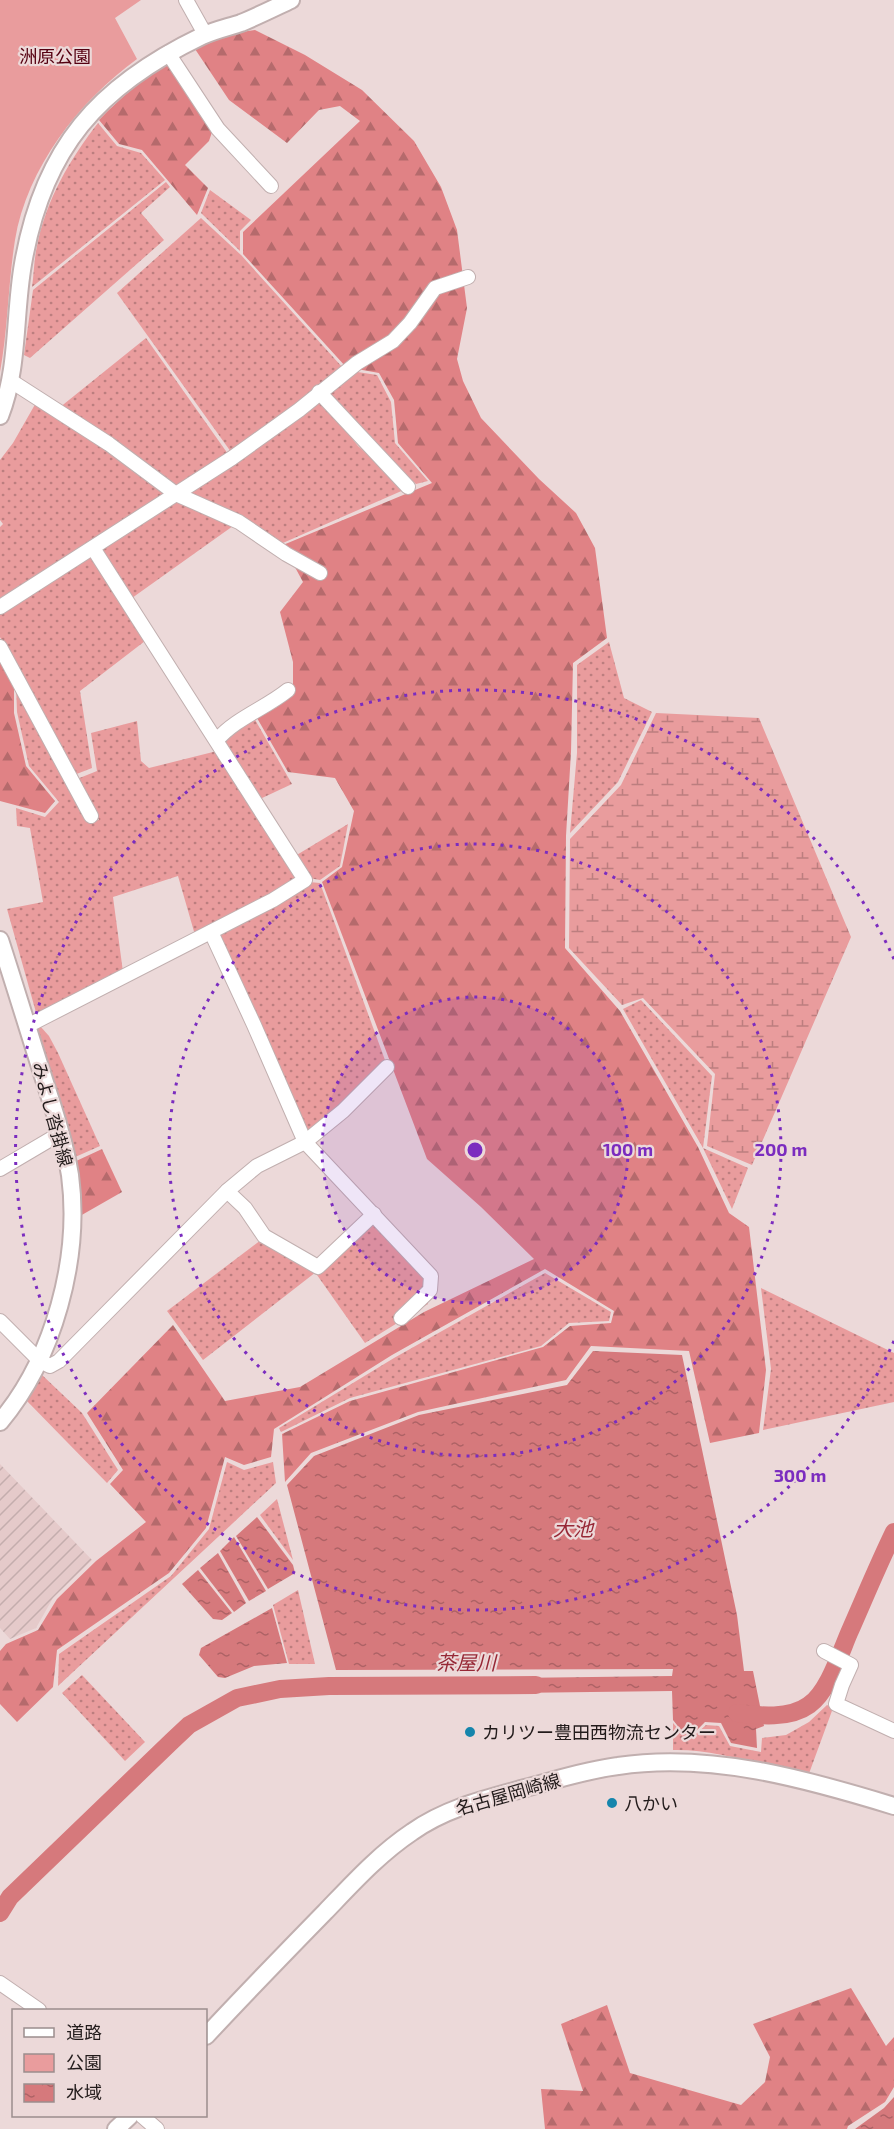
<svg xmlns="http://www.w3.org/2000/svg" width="894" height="2129" font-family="'Exo 2','Noto Sans JP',sans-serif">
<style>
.industrial{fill:url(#industrial-furrows)}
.grass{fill:url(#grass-dots)}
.forest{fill:url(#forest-firs)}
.wetland{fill:url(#wetland-marsh)}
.park{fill:#e99c9d}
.water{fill:url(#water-ripples)}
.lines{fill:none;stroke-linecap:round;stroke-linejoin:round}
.river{stroke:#d6797c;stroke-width:18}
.minor-casing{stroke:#c1afaf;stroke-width:16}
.major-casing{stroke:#c1afaf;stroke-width:20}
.minor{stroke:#fff;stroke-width:14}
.major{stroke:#fff;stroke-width:16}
.ring{fill:none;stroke:#7b2cbf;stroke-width:3;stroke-dasharray:3 6}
.poi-dot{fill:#1585ac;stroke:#ecd9d9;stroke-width:2}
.labels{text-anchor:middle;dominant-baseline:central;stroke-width:4.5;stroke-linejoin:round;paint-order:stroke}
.park-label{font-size:18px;fill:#501;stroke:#ecd9d9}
.street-label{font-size:18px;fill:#221b1b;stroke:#ecd9d9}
.poi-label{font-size:18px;fill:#221b1b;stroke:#ecd9d9;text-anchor:start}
.water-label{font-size:20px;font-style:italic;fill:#972836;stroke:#ecd9d9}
.centre{fill:#7b2cbf;stroke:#ecd9d9;stroke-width:3}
.ring-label{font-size:18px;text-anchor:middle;font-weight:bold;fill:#7b2cbf;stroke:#ecd9d9;stroke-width:4.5;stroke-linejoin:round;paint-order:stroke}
</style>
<defs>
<pattern id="industrial-furrows" width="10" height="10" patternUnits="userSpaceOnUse" patternTransform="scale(1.5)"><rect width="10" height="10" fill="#e5caca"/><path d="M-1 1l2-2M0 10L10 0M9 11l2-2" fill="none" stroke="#c4adad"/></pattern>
<pattern id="grass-dots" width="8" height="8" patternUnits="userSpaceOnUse" patternTransform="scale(1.5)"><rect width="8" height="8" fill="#e99c9d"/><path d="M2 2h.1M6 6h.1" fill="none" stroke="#bc7e7f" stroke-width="1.8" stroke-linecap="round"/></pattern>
<pattern id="forest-firs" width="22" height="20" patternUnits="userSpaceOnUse" patternTransform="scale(1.5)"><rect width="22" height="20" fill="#e08285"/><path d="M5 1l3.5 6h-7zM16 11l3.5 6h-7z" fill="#b56a6c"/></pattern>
<pattern id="wetland-marsh" width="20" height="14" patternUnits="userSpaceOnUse" patternTransform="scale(1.5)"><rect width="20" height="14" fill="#e99c9d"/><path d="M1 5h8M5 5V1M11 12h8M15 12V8" fill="none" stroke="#bc7e7f"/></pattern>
<pattern id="water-ripples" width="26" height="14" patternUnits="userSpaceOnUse" patternTransform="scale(1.5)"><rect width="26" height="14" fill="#d6797c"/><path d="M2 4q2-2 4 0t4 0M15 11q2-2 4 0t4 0" fill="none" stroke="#ad6265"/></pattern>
</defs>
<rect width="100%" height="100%" fill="#ecd9d9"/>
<!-- industrial -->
<path class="industrial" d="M 0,1464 L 92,1560 L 53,1598 L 36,1628 L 10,1639 L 0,1628 Z"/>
<!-- grass -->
<g class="grass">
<path d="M 98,123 L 117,146 L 141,153 L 165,180 L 32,287 C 34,274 34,259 37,246 C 46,200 70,159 98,123 Z"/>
<path d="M 166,182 L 170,187 L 141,213 L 164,240 L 30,358 L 24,355 L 33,290 Z"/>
<path d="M 210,190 L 251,220 L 240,231 L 240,251 L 201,213 Z"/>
<path d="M 201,218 L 241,255 L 343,368 L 275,423 L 231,452 L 117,293 Z"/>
<path d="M 146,338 L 228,454 L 176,490 L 59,408 Z"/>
<path d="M 351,371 L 377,375 L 391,402 L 395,443 L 428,481 L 416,484 L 377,450 L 325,393 Z"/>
<path d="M 319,397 L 358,446 L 406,489 L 276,546 L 182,494 Z"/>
<path d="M 37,401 L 167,493 L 0,602 L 0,527 L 3,524 L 0,520 L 0,460 L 13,443 Z"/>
<path d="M 176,500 L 233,526 L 132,598 L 100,549 Z"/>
<path d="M 92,556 L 145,641 L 80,691 L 92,768 L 74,775 L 0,637 L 0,612 Z"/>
<path d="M 609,642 L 624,698 L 652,712 L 618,782 L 570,833 L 577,753 L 577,665 Z"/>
<path d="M 16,684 L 89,821 L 99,820 L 77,779 L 97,771 L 91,733 L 137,721 L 141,761 L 149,768 L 217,751 L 299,878 L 195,935 L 178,876 L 113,897 L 123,972 L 37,1016 L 7,909 L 43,902 L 30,828 L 17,826 L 16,808 L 45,817 L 59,802 L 29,766 L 17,712 Z"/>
<path d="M 254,718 L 292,784 L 260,799 L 222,741 Z"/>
<path d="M 348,824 L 340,866 L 320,880 L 309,878 L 295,856 Z"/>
<path d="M 309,882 L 320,883 L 385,1060 L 340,1107 L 308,1134 L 218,934 Z"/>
<path d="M 641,1000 L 712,1076 L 703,1148 L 748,1168 L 732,1209 L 703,1148 L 623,1009 Z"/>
<path d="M 40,1026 L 49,1036 L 58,1053 L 100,1146 L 73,1158 L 35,1029 Z"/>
<path d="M 374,1220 L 427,1278 L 428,1304 L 365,1343 L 317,1275 Z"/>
<path d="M 261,1240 L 316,1272 L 203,1360 L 167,1311 Z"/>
<path d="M 545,1273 L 611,1312 L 609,1321 L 569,1323 L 541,1346 L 350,1398 L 281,1432 L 279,1428 L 394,1358 Z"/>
<path d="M 761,1288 L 894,1353 L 894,1402 L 763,1430 L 771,1369 Z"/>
<path d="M 41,1374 L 82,1413 L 118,1470 L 107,1483 L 26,1400 Z"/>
<path d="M 227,1462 L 244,1470 L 273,1462 L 276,1483 L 58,1686 L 59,1654 L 171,1576 L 209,1529 Z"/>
<path d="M 277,1499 L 293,1560 L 260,1515 Z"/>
<path d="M 298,1590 L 315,1664 L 289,1664 L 273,1605 Z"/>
<path d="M 82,1675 L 145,1742 L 125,1761 L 62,1693 Z"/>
<path d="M 827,1705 L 833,1708 L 807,1779 C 764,1766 719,1749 673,1750 L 673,1723 L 681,1732 L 696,1734 L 706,1725 L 719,1726 L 730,1746 L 761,1752 L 762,1738 L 786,1735 L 809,1722 Z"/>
</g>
<!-- forest -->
<g class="forest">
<path d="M 255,30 L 305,55 L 362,90 L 414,141 L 441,187 L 457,230 L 467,308 L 457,359 L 463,381 L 481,418 L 539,479 L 576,513 L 595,548 L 607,638 L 573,663 L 571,752 L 566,836 L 565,948 L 620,1011 L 698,1147 L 729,1213 L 749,1227 L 766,1370 L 759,1433 L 710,1443 L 689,1351 L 591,1346 L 566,1380 L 418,1412 L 311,1453 L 285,1482 L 282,1434 L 350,1401 L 543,1347 L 570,1326 L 611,1323 L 614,1311 L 545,1269 L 392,1355 L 274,1429 L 271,1457 L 244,1465 L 225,1457 L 206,1528 L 169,1573 L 57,1650 L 53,1687 L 17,1722 L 0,1704 L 0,1651 L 6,1644 L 38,1630 L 57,1599 L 96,1561 L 146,1522 L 110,1484 L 123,1470 L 87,1413 L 173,1325 L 225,1401 L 300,1387 L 424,1312 L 534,1259 L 481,1207 L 427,1159 L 322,882 L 342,867 L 354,811 L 335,778 L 288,772 L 257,718 L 277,707 L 293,692 L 293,662 L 280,612 L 303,582 L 283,545 L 432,483 L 398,443 L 394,400 L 379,373 L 346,367 L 243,254 L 243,232 L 360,121 L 340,106 L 319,110 L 287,143 L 229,100 L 195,49 L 234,33 Z"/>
<path d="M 170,62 L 213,129 L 209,141 L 185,165 L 208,188 L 197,215 L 142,150 L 119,144 L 99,120 C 121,97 143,79 170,62 Z"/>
<path d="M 0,655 L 14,681 L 14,713 L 26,766 L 55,801 L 45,813 L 0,801 Z"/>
<path d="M 102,1149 L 122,1192 L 80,1216 L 74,1162 Z"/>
<path d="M 851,1988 L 886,2046 L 894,2037 L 894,2087 L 885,2102 L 848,2126 L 847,2129 L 545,2129 L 541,2089 L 583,2091 L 561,2024 L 607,2005 L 630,2073 L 741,2105 L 765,2082 L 770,2057 L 753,2024 Z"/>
</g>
<!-- wetland -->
<path class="wetland" d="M 656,713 L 759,718 L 851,937 L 752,1165 L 707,1146 L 715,1074 L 643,998 L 622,1005 L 569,948 L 570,839 L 621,785 Z"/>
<!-- park -->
<path class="park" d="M 0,0 L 141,0 L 115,18 L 137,59 C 79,101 27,168 15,240 C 8,284 8,329 0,372 Z"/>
<!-- water -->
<g class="water">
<path d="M 593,1351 L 682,1355 L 737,1615 L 744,1671 L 753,1671 L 764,1726 L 756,1729 L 757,1748 L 731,1743 L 721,1723 L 705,1722 L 695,1732 L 681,1730 L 673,1720 L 672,1691 L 511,1693 L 512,1678 L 672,1676 L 673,1669 L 336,1670 L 287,1485 L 314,1456 L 419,1415 L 567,1385 Z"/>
<path d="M 257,1517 L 293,1565 L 295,1573 L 268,1589 L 236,1536 Z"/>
<path d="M 234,1537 L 266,1591 L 249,1601 L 220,1551 Z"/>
<path d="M 218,1553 L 246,1603 L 234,1612 L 200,1568 Z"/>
<path d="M 198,1570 L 232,1613 L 222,1620 L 213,1619 L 182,1584 Z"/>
<path d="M 272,1608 L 287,1663 L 254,1666 L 225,1678 L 218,1677 L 199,1655 L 201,1648 Z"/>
<path d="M 894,2097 L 894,2129 L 855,2129 L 884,2108 Z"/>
</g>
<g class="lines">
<!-- river -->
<g class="river">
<path d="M 737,1713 C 759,1716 790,1719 809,1705 C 828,1692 840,1654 849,1633 C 864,1599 878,1565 894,1532"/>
<path d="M 0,1913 L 10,1897 L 172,1741 L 189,1725 L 237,1698 L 280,1689 L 329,1686 L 536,1685"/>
</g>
<!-- minor casing -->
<g class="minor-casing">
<g id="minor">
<path d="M 186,0 L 205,34"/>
<path d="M 168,53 L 218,129 L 271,186"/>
<path d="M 11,381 L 109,444 L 176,494 L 239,522 L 286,554 L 320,573"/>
<path d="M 319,392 L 408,487"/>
<path d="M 0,607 L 232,458 L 299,410 L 357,363 L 393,341 L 410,323 L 435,288 L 468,277"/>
<path d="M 0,647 L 91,816"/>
<path d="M 217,740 C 236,718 266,708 288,690"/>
<path d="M 211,932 L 254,1025 L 305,1142 L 431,1276 L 430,1290 L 401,1318"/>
<path d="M 27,1026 L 273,900 L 305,880 L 93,548"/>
<path d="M 0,1169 L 61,1133"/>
<path d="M 227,1191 L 245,1208 L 264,1236 L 318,1267 L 374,1214"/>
<path d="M 0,1321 L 40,1361 L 50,1366 L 59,1361 L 227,1191 L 257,1166 L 305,1142 L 343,1111 L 387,1067"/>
<path d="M 824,1651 L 851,1665 L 842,1685 L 836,1704 L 894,1731"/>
<path d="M 0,1983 L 39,2010"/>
<path d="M 142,2116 L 157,2129"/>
</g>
</g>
<!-- major casing -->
<g class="major-casing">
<g id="major">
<path d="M 0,416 C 19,368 14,315 23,264 C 43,148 98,86 202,36 C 215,30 229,27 241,23 C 258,16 274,8 291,0"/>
<path d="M 0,940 C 14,983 27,1026 41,1070 C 52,1104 64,1139 70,1175 C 81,1258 54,1358 0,1422"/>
<path d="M 206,2036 C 245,1994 285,1953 325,1912 C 352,1884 379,1854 412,1832 C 446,1808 485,1799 525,1788 C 556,1780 586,1770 618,1766 C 710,1752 806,1779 894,1806"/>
<path d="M 116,2129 L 130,2116"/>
</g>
</g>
<!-- minor -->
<use href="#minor" class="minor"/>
<!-- major -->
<use href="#major" class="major"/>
</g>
<!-- distance rings -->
<circle cx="475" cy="1150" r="153" fill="#7b2cbf" fill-opacity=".12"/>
<g class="ring">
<circle cx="475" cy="1150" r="153"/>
<circle cx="475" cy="1150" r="306"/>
<path d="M894 1341A460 460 0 1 1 894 959"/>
</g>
<!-- markers -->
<g class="poi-dot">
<circle cx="470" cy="1732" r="6"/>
<circle cx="612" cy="1803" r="6"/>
</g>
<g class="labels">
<!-- park labels -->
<g class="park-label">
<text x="55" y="56">洲原公園</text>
</g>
<!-- street labels -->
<g class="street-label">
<text transform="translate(53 1114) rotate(75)">みよし沓掛線</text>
<text transform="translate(508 1794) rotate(-16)">名古屋岡崎線</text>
</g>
<!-- poi labels -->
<g class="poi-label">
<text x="482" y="1732">カリツー豊田西物流センター</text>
<text x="624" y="1803">八かい</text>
</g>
<!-- water labels -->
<g class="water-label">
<text x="573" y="1528">大池</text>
<text x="466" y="1662">茶屋川</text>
</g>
</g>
<circle cx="475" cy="1150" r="9" class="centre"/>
<g class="ring-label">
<text x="628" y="1156">100 m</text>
<text x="781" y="1156">200 m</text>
<text x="800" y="1482">300 m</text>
</g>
<!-- legend -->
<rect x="12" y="2009" width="195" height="108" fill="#ecd9d9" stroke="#9b8d8d" stroke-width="1.5"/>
<rect x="24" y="2028" width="30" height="9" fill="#ffffff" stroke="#9b8d8d" stroke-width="1.5"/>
<text x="66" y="2039" font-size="18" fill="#221b1b">道路</text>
<rect x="24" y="2054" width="30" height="18" fill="#e99c9d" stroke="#9b8d8d" stroke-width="1.5"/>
<text x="66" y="2069" font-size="18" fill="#221b1b">公園</text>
<rect x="24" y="2084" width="30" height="18" fill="url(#water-ripples)" stroke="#9b8d8d" stroke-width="1.5"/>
<text x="66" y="2099" font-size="18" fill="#221b1b">水域</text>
</svg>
